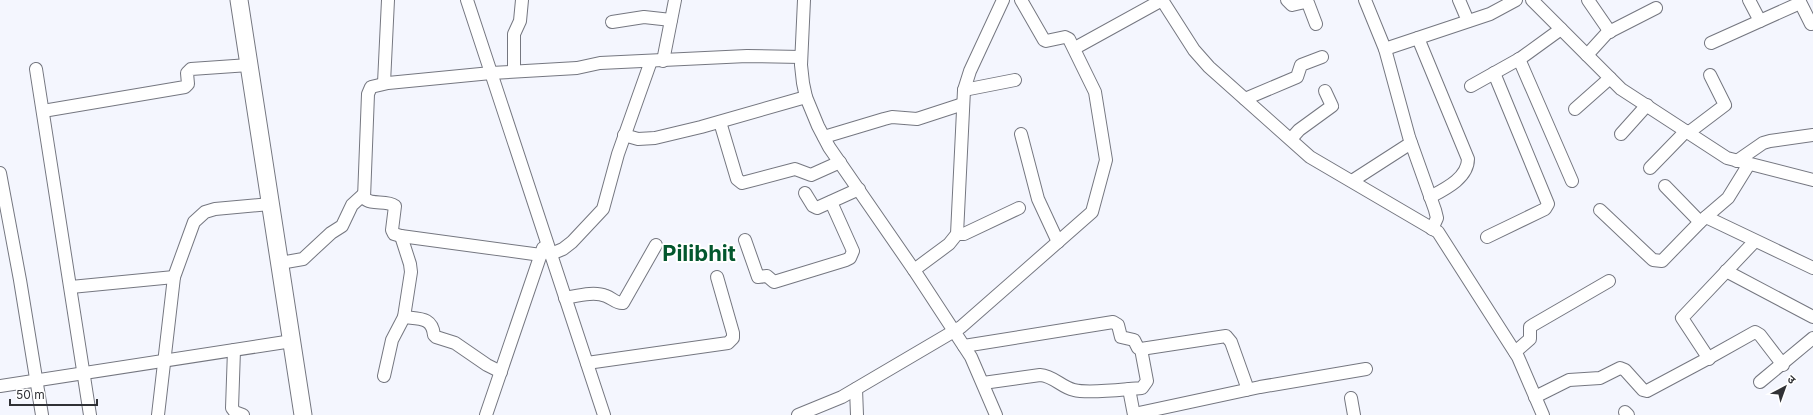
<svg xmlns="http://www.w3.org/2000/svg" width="1813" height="415" font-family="Inter,'Noto Sans Devanagari',sans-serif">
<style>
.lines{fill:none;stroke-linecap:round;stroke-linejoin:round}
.street-casing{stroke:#757780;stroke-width:14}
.secondary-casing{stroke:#757780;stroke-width:19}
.street{stroke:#fff;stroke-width:12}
.secondary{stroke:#fff;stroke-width:17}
.labels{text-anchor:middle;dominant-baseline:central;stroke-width:4;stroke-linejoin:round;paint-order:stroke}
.town-label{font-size:22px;font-weight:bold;fill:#03572e;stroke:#fff}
</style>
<rect width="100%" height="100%" fill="#f4f6fe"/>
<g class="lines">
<!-- street casing -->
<g class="street-casing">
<g id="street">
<path d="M 467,0 L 604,415"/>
<path d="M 804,0 L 801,65 L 803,83 L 806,97 L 818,126 L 829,147 L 914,270 L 971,357 L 996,415"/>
<path d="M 1162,0 L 1194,50 L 1209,67 L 1310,157 L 1438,232 L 1518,357 L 1543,415"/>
<path d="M 1287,0 L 1292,5 L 1305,2 L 1308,3 L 1316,24"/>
<path d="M 1365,0 L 1385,49 L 1409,137 L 1435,210 L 1437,218 L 1432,229"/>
<path d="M 1459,0 L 1468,21"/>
<path d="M 1532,0 L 1621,89 L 1727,158 L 1813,180"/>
<path d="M 1588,0 L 1610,32"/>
<path d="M 1749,0 L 1760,21"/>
<path d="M 1799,0 L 1811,24"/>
<path d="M 612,22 L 644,17 L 671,20"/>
<path d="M 1418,38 L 1468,159 C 1468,178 1445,189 1430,197"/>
<path d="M 1711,43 L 1800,3"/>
<path d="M 1075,48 L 1162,0"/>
<path d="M 1385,49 L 1490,14 L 1516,0"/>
<path d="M 1587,55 L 1607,33 L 1656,8"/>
<path d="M 1519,59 L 1572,181"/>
<path d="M 663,61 L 675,0"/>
<path d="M 36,69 L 90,415"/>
<path d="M 514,71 L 514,34 L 520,21 L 522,0"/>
<path d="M 384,83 L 388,0"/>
<path d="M 1471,86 L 1521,58 L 1561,29"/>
<path d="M 964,90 L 1015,80"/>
<path d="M 1245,99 L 1297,77 L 1301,65 L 1322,57"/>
<path d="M 1575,109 L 1610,78"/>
<path d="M 43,111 L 185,87 L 188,84 L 187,73 L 191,69 L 249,65"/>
<path d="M 720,122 L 737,179 L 742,183 L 795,169 L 811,175 L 840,162"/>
<path d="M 1688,133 L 1725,105 L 1710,75"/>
<path d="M 1021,134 L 1038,199 L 1058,242"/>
<path d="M 1621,134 L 1647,105"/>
<path d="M 624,135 L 638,139 L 655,138 L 701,127 L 806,97"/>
<path d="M 824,137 L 884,119 L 892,117 L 917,119 L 963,104"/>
<path d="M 1291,139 L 1299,130 L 1332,106 L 1325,91"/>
<path d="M 1737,161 L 1763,143 L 1770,141 L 1813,135"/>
<path d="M 1650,168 L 1686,131"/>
<path d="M 0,173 L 20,280 L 42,415"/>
<path d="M 1352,181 L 1411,143"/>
<path d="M 1665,186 L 1700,222"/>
<path d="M 805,193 L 813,206 L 817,208 L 859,189"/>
<path d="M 1600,210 L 1653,260 L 1662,261 L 1700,222 L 1728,198 L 1749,164"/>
<path d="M 1706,217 L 1813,268"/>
<path d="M 957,234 L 964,234 L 1019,208"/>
<path d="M 1487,237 L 1545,209 L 1548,204 L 1494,73"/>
<path d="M 745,240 L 758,277 L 767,276 L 774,282 L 846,260 L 850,258 L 853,251 L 831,202"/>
<path d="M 551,254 L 563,249 L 572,242 L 603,209 L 618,154 L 651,61"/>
<path d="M 541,255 L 401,236 L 394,234 L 392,230 L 395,206 C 386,199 372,206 364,198 L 368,94 L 371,87 L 388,83 L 491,73 L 577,68 L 600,63 L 747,56 L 801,57"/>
<path d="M 280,263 L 303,259 L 331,233 L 342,226 L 352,205 L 364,194"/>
<path d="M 914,270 L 949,244 L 957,234 L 964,90 L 970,71 L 1003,0"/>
<path d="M 1726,271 L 1813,317"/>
<path d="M 71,287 L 174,277"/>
<path d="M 565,298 C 577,296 594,291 606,296 C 612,298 617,304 623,303 L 656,245"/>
<path d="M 404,317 C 420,319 432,317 434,335 L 436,337 L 455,343 L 487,365 L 501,372"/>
<path d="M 964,346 L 1113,322 L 1118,325 L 1121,337 L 1134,340 L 1138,348 L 1141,349 L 1226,336 L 1231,342 L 1246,384 L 1246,390"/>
<path d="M 234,350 L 232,408 L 235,412 L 243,415"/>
<path d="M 1515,352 L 1530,339 L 1530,327 L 1533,325 L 1609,281"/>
<path d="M 1709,359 L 1682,318 L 1755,241"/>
<path d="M 587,363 L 728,343 L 733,338 L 733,333 L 717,277"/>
<path d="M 384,376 L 392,340 L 404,317 L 411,272 L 410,264 L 401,236"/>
<path d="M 1760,382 L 1813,338"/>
<path d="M 983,383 L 1040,375 C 1054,376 1061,387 1074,390 C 1089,394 1125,389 1142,388 L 1147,381 L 1141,349"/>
<path d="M 0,386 L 292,341"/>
<path d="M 856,389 L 857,415"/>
<path d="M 1129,389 L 1134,415"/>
<path d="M 1535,397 L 1569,380 L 1600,378 L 1620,368 L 1625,370 L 1643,390 L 1647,391 L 1705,360 L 1755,332 L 1760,335 L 1783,365"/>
<path d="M 1351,398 L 1354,415"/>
<path d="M 1625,412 L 1628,415"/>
<path d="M 1134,414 L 1260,387 L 1366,369"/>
<path d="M 158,415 L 174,277 L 194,222 L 205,212 L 215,209 L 270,204"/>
<path d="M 486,415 L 543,248"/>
<path d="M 798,415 L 842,397 L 961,327 L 1092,212 L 1106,160 L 1095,92 L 1069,39 L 1065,37 L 1046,41 L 1044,40 L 1021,0"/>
</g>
</g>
<!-- secondary casing -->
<g class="secondary-casing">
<path id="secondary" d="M 239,0 L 303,415"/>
</g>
<!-- street -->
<use href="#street" class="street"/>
<!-- secondary -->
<use href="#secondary" class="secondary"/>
</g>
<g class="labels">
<!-- town labels -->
<g class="town-label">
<text x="699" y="253">Pilibhit</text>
</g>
</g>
<!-- north arrow -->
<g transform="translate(1785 387) rotate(41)" stroke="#ffffff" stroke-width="3" paint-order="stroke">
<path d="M0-3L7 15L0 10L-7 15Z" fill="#303135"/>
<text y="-6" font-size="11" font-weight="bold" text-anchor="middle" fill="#303135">उ</text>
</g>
<!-- scale -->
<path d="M10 399v6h87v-6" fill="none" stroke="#303135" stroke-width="2"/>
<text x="16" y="399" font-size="12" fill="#303135" stroke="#ffffff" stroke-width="3" paint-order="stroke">50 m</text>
</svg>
